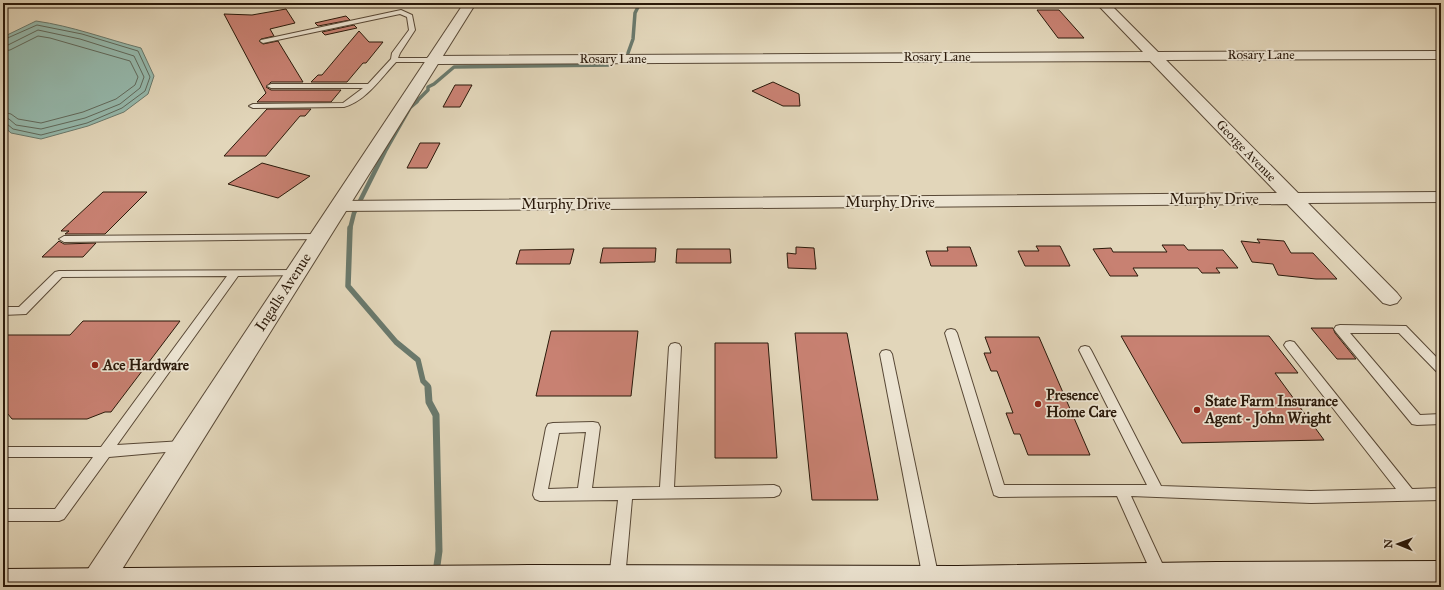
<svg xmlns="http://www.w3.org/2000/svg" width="1444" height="590" font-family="'IM FELL Great Primer',serif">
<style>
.water{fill:#95b9ad;stroke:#6a796c}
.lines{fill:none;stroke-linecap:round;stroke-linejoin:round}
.shore{stroke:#60695c;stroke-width:1}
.stream-far3{stroke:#6a796c;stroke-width:3.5}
.stream-far2{stroke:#6a796c;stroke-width:4.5}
.stream-far1{stroke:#6a796c;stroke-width:5.5}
.stream{stroke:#6a796c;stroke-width:7}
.building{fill:#c88172;stroke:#2a190a}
.service-casing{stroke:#584836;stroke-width:2}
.minor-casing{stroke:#584836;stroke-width:2}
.tertiary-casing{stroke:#584836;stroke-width:2}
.secondary-casing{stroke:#2a190a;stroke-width:2}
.service{fill:#ece4d2;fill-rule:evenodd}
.minor{fill:#ece4d2;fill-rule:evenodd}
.tertiary{fill:#ece4d2;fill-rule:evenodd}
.secondary{fill:#ece4d2;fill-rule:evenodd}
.poi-dot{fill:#8f2418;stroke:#ece4d2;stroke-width:1.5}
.labels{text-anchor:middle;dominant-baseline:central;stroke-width:3.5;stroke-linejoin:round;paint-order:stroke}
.far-street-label{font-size:13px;fill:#2a190a;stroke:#ece4d2}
.street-label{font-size:15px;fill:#2a190a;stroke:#ece4d2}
.poi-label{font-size:15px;font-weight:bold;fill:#2a190a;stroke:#ece4d2;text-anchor:start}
</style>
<rect width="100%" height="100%" fill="#e2d6ba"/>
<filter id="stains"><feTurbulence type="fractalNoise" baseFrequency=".005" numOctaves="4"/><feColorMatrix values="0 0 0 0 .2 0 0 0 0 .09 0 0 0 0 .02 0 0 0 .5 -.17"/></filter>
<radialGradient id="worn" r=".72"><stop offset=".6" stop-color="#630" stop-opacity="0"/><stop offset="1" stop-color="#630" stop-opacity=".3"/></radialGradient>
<!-- water -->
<path class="water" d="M 36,21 C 72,26 106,39 141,48 L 154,76 L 148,94 L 124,112 L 88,126 L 41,139 L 11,133 L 3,126 L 3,37 Z"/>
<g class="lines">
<!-- shore -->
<g class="shore">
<path d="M 3,40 L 37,25 L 82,34 L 138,51 L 150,77 L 145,91 L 122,108 L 87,123 L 41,135 L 13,129 L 7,124 L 3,123"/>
<path d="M 3,45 L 8,45 L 38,30 L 80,39 L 134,56 L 144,77 L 140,88 L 120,104 L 85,118 L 41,129 L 16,125 L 9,119 L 3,118"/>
<path d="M 3,51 L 10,50 L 38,36 L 50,38 L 130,61 L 138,77 L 135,85 L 116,99 L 83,112 L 41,123 L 18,119 L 11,114 L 3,112"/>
</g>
<!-- stream-far3 -->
<g class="stream-far3">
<path d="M 628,53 L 633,39 L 635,13 L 640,3"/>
<path d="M 416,102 L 428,90 L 428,87 L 434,84 L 454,67 L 612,65"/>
</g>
<!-- stream-far2 -->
<path class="stream-far2" d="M 350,229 L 354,213 L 385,151 L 410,107 L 417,101"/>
<!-- stream-far1 -->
<path class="stream-far1" d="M 350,228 L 348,286 L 396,342 L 418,360 L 423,381 L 428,386 L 428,389"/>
<!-- stream -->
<path class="stream" d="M 428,388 L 429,402 L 436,415 L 439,551 L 434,587"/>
</g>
<!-- building -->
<g class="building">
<path d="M 286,9 L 295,23 L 270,29 L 274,36 L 261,39 L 259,41 L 263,44 L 278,41 L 303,82 L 271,82 L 266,87 L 271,90 L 341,90 L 331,102 L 257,102 L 266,93 L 224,14 L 252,15 Z"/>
<path d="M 1037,10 L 1059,10 L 1084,38 L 1058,38 Z"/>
<path d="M 346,16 L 350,20 L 318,26 L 315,23 Z"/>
<path d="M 354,25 L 357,28 L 325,35 L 322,32 Z"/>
<path d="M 359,31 L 369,42 L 383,42 L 366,63 L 363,63 L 347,82 L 311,82 L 318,75 L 322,75 Z"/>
<path d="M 773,82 L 799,94 L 800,106 L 783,106 L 752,91 Z"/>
<path d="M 455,85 L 472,85 L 460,107 L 443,107 Z"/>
<path d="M 267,109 L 311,109 L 305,116 L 300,116 L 266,156 L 224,156 Z"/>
<path d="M 420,143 L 440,143 L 427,168 L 407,168 Z"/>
<path d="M 262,163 L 310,176 L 278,198 L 228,184 Z"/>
<path d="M 103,192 L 147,192 L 105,234 L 65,234 L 69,231 L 61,231 Z"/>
<path d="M 1257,239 L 1284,241 L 1291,253 L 1313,253 L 1337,279 L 1316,279 L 1278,275 L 1273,264 L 1252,262 L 1241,241 L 1260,243 Z"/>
<path d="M 59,241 L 64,244 L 96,243 L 83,257 L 42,257 Z"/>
<path d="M 1162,245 L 1184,245 L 1188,250 L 1223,250 L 1238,268 L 1216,268 L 1220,273 L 1202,273 L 1198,268 L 1133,268 L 1138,276 L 1110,276 L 1093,249 L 1111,248 L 1113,252 L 1167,252 Z"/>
<path d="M 1036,246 L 1060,246 L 1070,266 L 1025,266 L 1018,251 L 1039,251 Z"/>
<path d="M 796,247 L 814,248 L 816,269 L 788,268 L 787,253 L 796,254 Z"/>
<path d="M 947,247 L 970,247 L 977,266 L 931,266 L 926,251 L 948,251 Z"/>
<path d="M 603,248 L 656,248 L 655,262 L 600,263 Z"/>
<path d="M 574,249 L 570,264 L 516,264 L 520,250 Z"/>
<path d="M 677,249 L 730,249 L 731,263 L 676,263 Z"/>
<path d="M 83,321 L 180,321 L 111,412 L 105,412 L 87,419 L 12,419 L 3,408 L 3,335 L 70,335 Z"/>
<path d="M 1311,328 L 1333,328 L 1335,333 L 1356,359 L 1337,359 Z"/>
<path d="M 551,331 L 638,331 L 631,396 L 536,396 Z"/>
<path d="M 795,333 L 847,333 L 878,500 L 812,500 Z"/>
<path d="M 1121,336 L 1269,336 L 1298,373 L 1275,373 L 1324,440 L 1182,443 Z"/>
<path d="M 985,337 L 1039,337 L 1090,455 L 1028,455 L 1020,434 L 1014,434 L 1006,413 L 1013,413 L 997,371 L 991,371 L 984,353 L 991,353 Z"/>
<path d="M 715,343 L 768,343 L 777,458 L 715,458 Z"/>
</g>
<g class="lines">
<!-- service casing -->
<g class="service-casing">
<g id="service">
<path d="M 401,10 L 412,15 L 415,30 L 400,53 L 398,58 L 436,58 L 436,62 L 396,62 C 381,78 366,101 344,107 L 253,108 L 249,106 L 253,104 L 343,103 L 363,88 L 271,88 L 267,86 L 271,84 L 368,84 L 391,59 L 392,53 L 409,30 L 407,17 L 400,14 L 263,43 L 260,41 L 261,40 Z"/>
<path d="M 319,234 L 324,237 L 323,239 L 64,242 L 59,239 L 64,236 Z"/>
<path d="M 296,270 L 301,273 L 300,275 L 238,276 L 117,445 L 183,441 L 188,442 L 190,446 L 188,450 L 109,457 L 64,519 L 59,521 L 3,521 L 3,509 L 55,509 L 93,457 L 3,457 L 3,447 L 101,447 L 227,276 L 62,277 L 26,314 L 3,315 L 3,307 L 19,307 L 55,272 L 59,271 Z"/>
<path d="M 1340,325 L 1406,326 L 1441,362 L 1441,373 L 1437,372 L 1399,333 L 1350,333 L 1420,415 L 1441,414 L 1441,424 L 1417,425 L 1412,424 L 1336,332 L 1334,329 L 1336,326 Z"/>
<path d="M 951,329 L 955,330 L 957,333 L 1004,485 L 1147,485 L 1079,350 L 1081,347 L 1085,346 L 1089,347 L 1091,350 L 1161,486 L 1311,491 L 1396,489 L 1286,348 L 1284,345 L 1286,342 L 1290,341 L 1294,342 L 1412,489 L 1441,488 L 1441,500 L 1311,503 L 1131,496 L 1168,576 L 1165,581 L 1160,583 L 1155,581 L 1117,496 L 999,497 L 994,495 L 945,333 L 947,330 Z"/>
<path d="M 675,343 L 679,344 L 681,347 L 674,487 L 774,485 L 779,487 L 781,491 L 779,495 L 774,497 L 632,499 L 625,579 L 623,584 L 617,586 L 611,584 L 609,579 L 618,500 L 540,501 L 535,499 L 533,495 L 546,428 L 548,424 L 553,423 L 593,422 L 598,423 L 600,427 L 592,488 L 660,487 L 669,347 L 671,344 ZM 586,432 L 578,488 L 548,489 L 559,433 Z"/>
<path d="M 886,350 L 890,351 L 892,354 L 939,579 L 937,584 L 931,586 L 925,584 L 923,579 L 880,354 L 882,351 Z"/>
</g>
</g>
<!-- minor casing -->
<g class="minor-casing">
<g id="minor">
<path d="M 318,3 L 420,3 L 418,6 L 414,7 L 324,7 L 320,6 Z"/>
<path d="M 1096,3 L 1109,3 L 1158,52 L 1441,51 L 1441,59 L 1166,60 L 1298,193 L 1441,192 L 1441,202 L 1308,203 L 1397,293 L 1401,298 L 1397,303 L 1390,305 L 1383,303 L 1287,204 L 339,211 L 333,210 L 330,206 L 333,202 L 339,201 L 1277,193 L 1150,61 L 433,64 L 428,63 L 426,60 L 428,57 L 433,56 L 1143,52 Z"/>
</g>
</g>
<!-- tertiary casing -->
<g class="tertiary-casing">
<path id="tertiary" d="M 464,3 L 476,3 L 111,587 L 84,587 L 81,582 L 86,572 Z"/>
</g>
<!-- secondary casing -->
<g class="secondary-casing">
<path id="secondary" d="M 1441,561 L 1441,587 L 3,587 L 3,569 L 529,565 L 957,566 L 1216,562 Z"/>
</g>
<!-- service -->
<use href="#service" class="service"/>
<!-- minor -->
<use href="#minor" class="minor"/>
<!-- tertiary -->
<use href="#tertiary" class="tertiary"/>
<!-- secondary -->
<use href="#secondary" class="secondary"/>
</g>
<!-- markers -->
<g class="poi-dot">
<circle cx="95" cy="365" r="4"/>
<circle cx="1038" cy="404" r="4"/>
<circle cx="1197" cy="410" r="4"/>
</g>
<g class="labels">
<!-- far-street labels -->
<g class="far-street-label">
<text x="1261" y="55">Rosary Lane</text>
<text x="937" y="57">Rosary Lane</text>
<text x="613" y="59">Rosary Lane</text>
<text transform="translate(1246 151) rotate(46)">George Avenue</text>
</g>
<!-- street labels -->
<g class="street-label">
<text x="1214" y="199">Murphy Drive</text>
<text x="890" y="202">Murphy Drive</text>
<text x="566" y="204">Murphy Drive</text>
<text transform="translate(283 292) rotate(-57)">Ingalls Avenue</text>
</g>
<!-- poi labels -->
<g class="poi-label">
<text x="103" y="365">Ace Hardware</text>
<text x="1046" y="395">Presence<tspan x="1046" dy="17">Home Care</tspan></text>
<text x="1205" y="401">State Farm Insurance<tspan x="1205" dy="17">Agent - John Wright</tspan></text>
</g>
</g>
<!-- margin -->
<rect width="1444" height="590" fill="none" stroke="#e2d6ba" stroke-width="16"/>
<rect x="4" y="4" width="1436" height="582" fill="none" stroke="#2a190a" stroke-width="2"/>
<rect x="8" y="8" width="1428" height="574" fill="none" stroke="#2a190a"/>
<!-- north arrow -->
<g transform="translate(1398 544) rotate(271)" stroke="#ece4d2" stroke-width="3" paint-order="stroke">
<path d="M0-3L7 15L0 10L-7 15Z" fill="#2a190a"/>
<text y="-6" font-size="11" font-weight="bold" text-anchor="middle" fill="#2a190a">N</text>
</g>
<rect width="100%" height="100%" filter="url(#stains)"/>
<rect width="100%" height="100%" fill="url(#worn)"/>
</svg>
